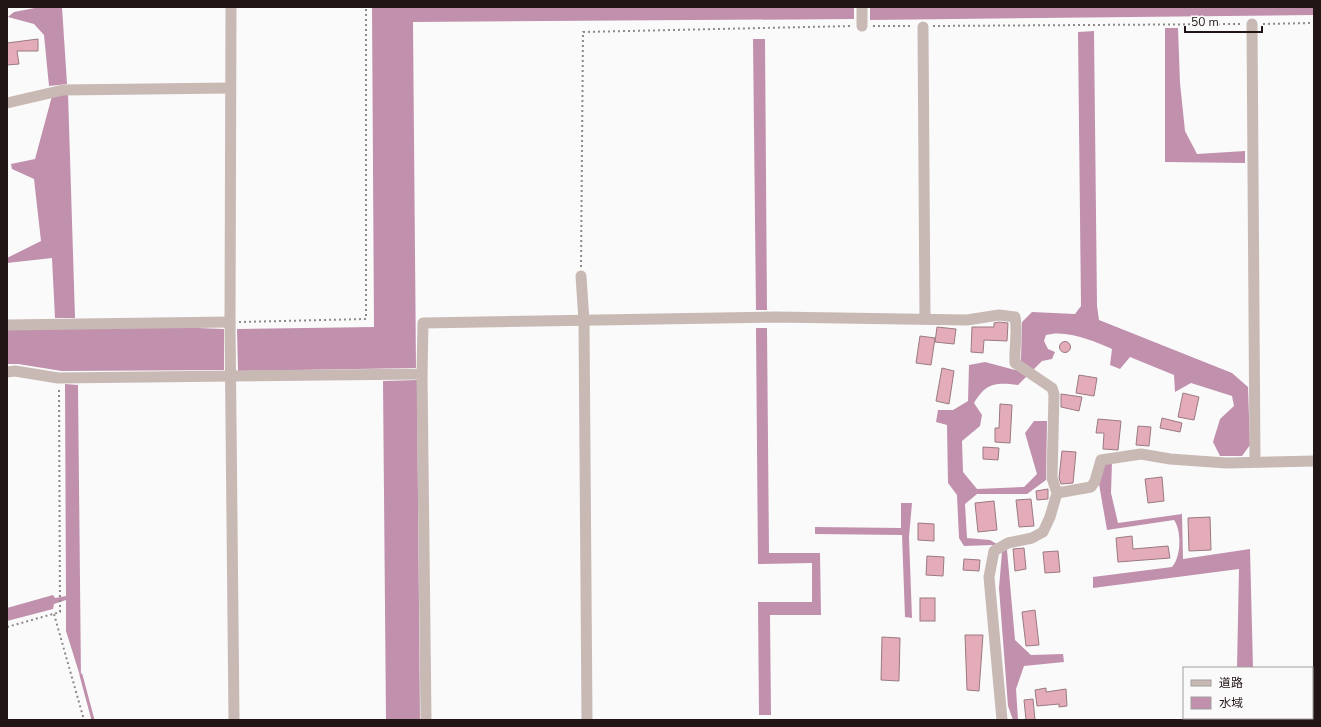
<svg xmlns="http://www.w3.org/2000/svg" width="1321" height="727" font-family="'Nunito Sans','Noto Sans JP',sans-serif">
<style>
.water{fill:#c090ad}
.lines{fill:none;stroke-linecap:round;stroke-linejoin:round}
.stream{stroke:#c090ad;stroke-width:3}
.building{fill:#e4abb9;stroke:#9a7a82}
.path{stroke:#8e8888;stroke-width:2;stroke-dasharray:2 3;stroke-linecap:butt}
.minor{stroke:#c8b9b4;stroke-width:11}
</style>
<rect width="100%" height="100%" fill="#fafafa"/>
<!-- water -->
<g class="water">
<path d="M 40,7 L 62,7 L 67,84 L 49,86 L 44,35 L 34,24 L 8,17 L 14,12 Z"/>
<path d="M 372,7 L 854,7 L 854,19 L 413,22 L 416,368 L 238,371 L 237,329 L 374,327 Z"/>
<path d="M 870,7 L 1314,7 L 1314,15 L 870,20 Z"/>
<path d="M 1165,28 L 1178,28 L 1180,83 L 1185,131 L 1197,154 L 1245,151 L 1245,163 L 1165,162 Z"/>
<path d="M 1094,31 L 1097,306 L 1099,320 L 1232,373 L 1248,387 L 1250,445 L 1242,456 L 1220,456 L 1213,442 L 1220,419 L 1234,406 L 1232,396 L 1191,383 L 1175,392 L 1174,375 L 1130,357 L 1120,369 L 1110,365 L 1112,349 C 1095,341 1065,329 1046,335 L 1044,341 L 1048,349 L 1055,352 L 1052,359 L 1042,361 L 1018,385 C 995,382 986,383 974,403 L 982,415 L 980,426 L 962,441 L 963,472 L 977,489 L 1024,487 L 1037,474 L 1025,433 L 1034,421 L 1047,421 L 1046,480 L 1027,494 L 977,494 L 965,504 L 967,538 L 990,540 L 1007,550 L 1015,640 L 1031,655 L 1063,654 L 1064,662 L 1024,666 L 1016,689 L 1018,720 L 1013,720 L 1008,706 L 999,588 L 1002,552 L 992,545 L 964,546 L 959,538 L 957,495 L 948,483 L 947,425 L 936,422 L 938,410 L 953,410 L 968,401 L 969,365 L 985,362 L 1015,370 L 1021,359 L 1022,322 L 1032,312 L 1075,314 L 1081,306 L 1078,32 Z"/>
<path d="M 753,39 L 765,39 L 767,310 L 756,310 Z"/>
<path d="M 68,93 L 75,318 L 55,318 L 52,258 L 7,263 L 7,258 L 41,241 L 34,179 L 12,169 L 11,164 L 35,159 L 52,96 Z"/>
<path d="M 145,326 L 224,329 L 224,370 L 62,371 L 18,364 L 7,364 L 7,330 Z"/>
<path d="M 756,328 L 767,328 L 769,553 L 820,553 L 821,615 L 770,615 L 771,715 L 759,715 L 758,602 L 812,602 L 812,563 L 758,564 Z"/>
<path d="M 417,380 L 420,720 L 386,720 L 383,381 Z"/>
<path d="M 65,384 L 78,385 L 81,679 L 66,631 L 66,600 L 54,604 L 53,609 L 7,621 L 7,608 L 53,595 L 55,598 L 66,596 Z"/>
<path d="M 1112,462 L 1111,493 L 1118,523 L 1182,514 L 1183,559 L 1250,549 L 1253,668 L 1237,668 L 1239,569 L 1093,588 L 1093,577 L 1172,567 C 1181,557 1182,531 1174,520 L 1107,530 L 1099,484 L 1104,464 Z"/>
<path d="M 901,503 L 912,503 L 909,537 L 912,618 L 905,617 L 902,535 L 815,534 L 815,527 L 901,528 Z"/>
</g>
<g class="lines">
<!-- stream -->
<path class="stream" d="M 81,675 L 93,720"/>
</g>
<!-- building -->
<g class="building">
<path d="M 38,39 L 38,51 L 17,51 L 19,64 L 7,65 L 7,43 Z"/>
<path d="M 999,322 L 1008,323 L 1007,341 L 984,340 L 983,353 L 971,352 L 972,327 L 994,327 L 994,323 Z"/>
<path d="M 937,327 L 956,329 L 954,344 L 935,342 Z"/>
<path d="M 920,336 L 935,338 L 931,365 L 916,363 Z"/>
<circle cx="1065" cy="347" r="5.5"/>
<path d="M 942,368 L 954,371 L 949,404 L 936,401 Z"/>
<path d="M 1079,375 L 1097,378 L 1094,396 L 1076,393 Z"/>
<path d="M 1183,393 L 1199,397 L 1194,420 L 1178,417 Z"/>
<path d="M 1061,394 L 1082,397 L 1079,411 L 1061,407 Z"/>
<path d="M 1000,404 L 1012,405 L 1010,443 L 995,442 L 995,428 L 999,428 Z"/>
<path d="M 1162,418 L 1182,423 L 1180,432 L 1160,428 Z"/>
<path d="M 1098,419 L 1121,421 L 1118,450 L 1103,449 L 1104,433 L 1096,433 Z"/>
<path d="M 1138,426 L 1151,427 L 1149,446 L 1136,445 Z"/>
<path d="M 983,447 L 999,448 L 998,460 L 983,459 Z"/>
<path d="M 1062,451 L 1076,452 L 1073,483 L 1061,484 L 1059,478 Z"/>
<path d="M 1162,477 L 1164,501 L 1148,503 L 1145,479 Z"/>
<path d="M 1048,489 L 1048,499 L 1037,500 L 1036,491 Z"/>
<path d="M 1031,499 L 1034,526 L 1019,527 L 1016,500 Z"/>
<path d="M 994,501 L 997,530 L 978,532 L 975,503 Z"/>
<path d="M 1210,517 L 1211,550 L 1189,551 L 1188,518 Z"/>
<path d="M 918,523 L 934,524 L 934,541 L 918,540 Z"/>
<path d="M 1132,536 L 1133,549 L 1168,546 L 1170,558 L 1118,562 L 1116,538 Z"/>
<path d="M 1024,548 L 1026,569 L 1015,571 L 1013,549 Z"/>
<path d="M 1058,551 L 1060,572 L 1045,573 L 1043,552 Z"/>
<path d="M 927,556 L 944,557 L 943,576 L 926,575 Z"/>
<path d="M 964,559 L 980,560 L 979,571 L 963,570 Z"/>
<rect x="920" y="598" width="15" height="23"/>
<path d="M 1035,610 L 1039,645 L 1026,646 L 1022,612 Z"/>
<path d="M 965,635 L 983,635 L 979,691 L 967,690 Z"/>
<path d="M 882,637 L 900,638 L 899,681 L 881,680 Z"/>
<path d="M 1046,688 L 1046,692 L 1066,689 L 1067,706 L 1059,707 L 1059,704 L 1037,706 L 1035,690 Z"/>
<path d="M 1033,699 L 1035,720 L 1026,720 L 1024,700 Z"/>
</g>
<g class="lines">
<!-- path -->
<g class="path">
<path d="M 1263,24 L 1314,23"/>
<path d="M 873,26 L 912,26"/>
<path d="M 933,26 L 1242,24"/>
<path d="M 581,267 L 583,32 L 852,26"/>
<path d="M 239,322 L 366,319 L 366,7"/>
<path d="M 54,614 L 84,720"/>
<path d="M 7,627 L 60,612 L 59,387"/>
</g>
<!-- minor -->
<g class="minor">
<path d="M 231,7 L 230,322 L 234,720"/>
<path d="M 1252,24 L 1255,461"/>
<path d="M 862,26 L 862,7"/>
<path d="M 923,27 L 925,319"/>
<path d="M 7,103 L 63,90 L 230,88"/>
<path d="M 581,276 L 584,321 L 587,720"/>
<path d="M 7,325 L 230,322"/>
<path d="M 7,372 L 15,371 L 58,378 L 422,374 L 423,323 L 775,317 L 967,320 L 999,315 L 1015,317 C 1018,332 1014,348 1015,363 L 1052,388 L 1054,394 L 1052,478 L 1057,493 L 1050,517 L 1043,532 L 1032,538 L 1008,543 L 994,551 L 989,577 L 1002,720"/>
<path d="M 422,374 L 426,720"/>
<path d="M 1057,493 L 1091,487 L 1095,481 L 1101,460 L 1141,454 L 1170,459 L 1226,463 L 1314,461"/>
</g>
</g>
<!-- border -->
<rect width="1321" height="727" fill="none" stroke="#211515" stroke-width="16"/>
<!-- legend -->
<rect x="1183" y="667" width="130" height="52" fill="#fafafa" stroke="#a39e9e"/>
<rect x="1191" y="680" width="20" height="6" fill="#c8b9b4" stroke="#a39e9e"/>
<text x="1219" y="687" font-size="12" fill="#211515">道路</text>
<rect x="1191" y="697" width="20" height="12" fill="#c090ad" stroke="#a39e9e"/>
<text x="1219" y="707" font-size="12" fill="#211515">水域</text>
<!-- scale -->
<path d="M1185 26v6h77v-6" fill="none" stroke="#211515" stroke-width="2"/>
<text x="1191" y="26" font-size="12" fill="#211515" stroke="#fafafa" stroke-width="3" paint-order="stroke">50 m</text>
</svg>
